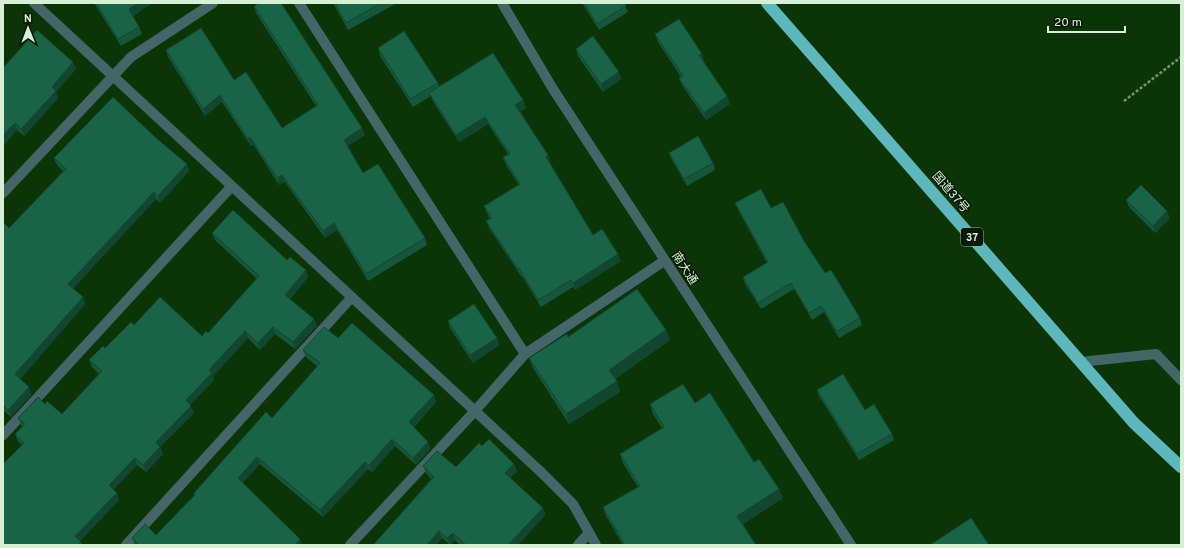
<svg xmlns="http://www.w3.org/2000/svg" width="1184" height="548" viewBox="0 0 1184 548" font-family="Overpass,'Noto Sans JP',sans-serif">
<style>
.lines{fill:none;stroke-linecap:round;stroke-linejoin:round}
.path{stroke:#759571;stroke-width:2.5;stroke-dasharray:3 2;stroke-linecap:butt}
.minor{stroke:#456669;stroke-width:10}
.highway{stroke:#5db7bd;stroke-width:12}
.wall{fill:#16563c}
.shaded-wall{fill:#124631}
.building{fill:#196446;stroke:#124631}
.labels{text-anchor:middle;stroke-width:3;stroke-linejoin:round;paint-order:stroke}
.shield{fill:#081906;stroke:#99af96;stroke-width:1}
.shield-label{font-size:11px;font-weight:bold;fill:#d7efd4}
.street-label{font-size:12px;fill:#d7efd4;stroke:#081906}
</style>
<rect width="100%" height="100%" fill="#0c3507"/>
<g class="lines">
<path class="path" d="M1124,101L1181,57"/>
<path class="minor" d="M34,3L542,473L573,504L596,545
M299,3L525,354
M502,3L553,89L851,545
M3,193L131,57L213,3
M1080,362L1156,354L1181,380
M3,435L232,186
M126,545L352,297
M350,545L474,412L525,354L664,261
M578,545L589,533"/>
<path class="highway" d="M767,3L1134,423L1181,467"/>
</g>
<path class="wall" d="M94,3H152L133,16L139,27L142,34L121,46Z
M333,3H397L348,30Z
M582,3H624L628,12L599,30Z
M254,6L365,135L347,146L363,173L425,238L427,245L368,281L337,230L325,238L285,182L279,185L253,144L251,146L222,102L205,116L168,57L166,50L234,80L282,128L316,106L256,13Z
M655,34L702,54L704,61L703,62L730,104L706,120L682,85L679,78L681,77L658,42Z
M378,48L438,83L440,87L523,100L526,108L520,111L548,155L551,163H550L593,235L621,261L575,290L573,287L541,307L522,276H521L489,228L486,221L490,219L487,213L484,206L519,185L506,165L503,157L508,154L488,124L459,142L432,100L431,96L413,107L380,56Z
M576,49L621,79L603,92L578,56Z
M3,68L76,69L56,92L58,98L24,136L17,130L3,146Z
M156,138L187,164L189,171L160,203L156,199L73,288L83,297L85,304L20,379L29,387L31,395L11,417L3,410V222L9,228L63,171L57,165L54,158Z
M669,153L713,163L715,170L687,186L672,160Z
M1126,200L1170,218L1155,233L1129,207Z
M735,203L771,208L860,318L862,325L839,338L824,312L812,320L794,289L761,309L745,284L743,277L767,263L738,210Z
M212,233L287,260L308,277L290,299L314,319L317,326L295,349L275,334L260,350L248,338L213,376L214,380L190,405L194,413L160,447L163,454L146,472L137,465L113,490L117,493L119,500L80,541L81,542L82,545H3L22,445L18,441L15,434L22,427L21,425L18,418L45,404L62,414L99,374L92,367L89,360L134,325L202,336L208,333L257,279L215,240Z
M448,321L497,338L499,345L473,363L450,328Z
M666,330L670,340L615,379L617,381L620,392L569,424L533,368L529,358L568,337Z
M338,338L434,395L436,402L414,427L428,442L430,449L416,465L395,446L372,472L368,469L323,517L260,464L242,483L302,545H135L132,538L156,535L194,495V493L272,418L318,367L306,357L303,350Z
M817,390L865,410L892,434L894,440L859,460L819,396Z
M695,403L754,462L783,498L743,524L756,545H623L606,516L603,507L638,487L623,463L620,454L662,428L653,414L650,404Z
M482,446L514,464L517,471L510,478L543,508L545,515L518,545H460L455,540L450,545L442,538L436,545H373L431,479L426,473L423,466L456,467Z"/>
<path class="shaded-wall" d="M139,3H152L131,17L129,9Z
M702,54L704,61L701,63L699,55Z
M73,62L76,69L56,92L58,98L24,136L21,129L52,87Z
M619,72L621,79L603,92L601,84Z
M220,95L222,102L205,116L203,109Z
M727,96L730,104L706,120L704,113Z
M523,100L526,108L518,112L515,105Z
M485,117L488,124L459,142L456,135Z
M15,123L17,130L3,146V135Z
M362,128L365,135L346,147L344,140Z
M250,137L253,144L251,146L248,139Z
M548,155L551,163L549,164L546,157Z
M187,164L189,171L160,203L158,196Z
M282,175L285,182L279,185L277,178Z
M154,192L156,199L71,291L68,284Z
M1167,211L1170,218L1155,233L1153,226Z
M334,223L337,230L325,238L323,231Z
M618,254L621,261L575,290L573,283Z
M306,270L308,277L287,302L285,295Z
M83,297L85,304L18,382L15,374Z
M314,319L317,326L295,349L293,342Z
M273,327L275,334L260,350L258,343Z
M666,330L670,340L613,380L609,370Z
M245,331L248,338L213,376L214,380L188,407L186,400L209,370Z
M497,338L499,345L473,363L470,355Z
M617,381L620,392L569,424L566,414Z
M29,387L31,395L11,417L8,410Z
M434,395L436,402L411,429L409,422Z
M191,406L194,413L160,447L163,454L146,472L143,465L156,442Z
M392,439L395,446L372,472L369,465Z
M428,442L430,449L416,465L413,458Z
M257,457L260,464L240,485L238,478Z
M135,458L137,465L111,492L109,485Z
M365,462L368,469L323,517L320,510Z
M514,464L517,471L508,480L505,473Z
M779,489L783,498L741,525L737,516Z
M117,493L119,500L78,543L75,536Z
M543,508L545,515L518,545H508Z
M439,531L442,538L436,545H427Z
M453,533L455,540L450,545L447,538Z
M300,539L302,545H295Z"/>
<path class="building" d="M96,3H139L129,9L139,27L118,39Z
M259,3H281L362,128L344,140L363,173L378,164L425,238L366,274L334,223L323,231L282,175L277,178L250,137L248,139L220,95L203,109L166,50L201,28L234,80L246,72L282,128L318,105L254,6Z
M335,3H381L346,23Z
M584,3H624L626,6L597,24Z
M679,19L702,54L699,55L727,96L704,113L679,78L683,76L655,34Z
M37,30L73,62L52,87L56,91L21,129L15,123L3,135V68Z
M404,31L438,83L410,99L378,48Z
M593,36L619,72L601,84L576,49Z
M493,53L523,100L515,105L548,155L546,157L593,235L602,229L618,254L573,283L571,280L538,300L519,268L518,269L486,221L492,218L484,206L520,184L503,157L510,154L485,117L456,135L429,93Z
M113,97L156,138L187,164L158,196L154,192L68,284L83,297L15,374L29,387L8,410L3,405V222L9,228L66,169L54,158Z
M698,136L713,163L684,179L669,153Z
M1141,185L1167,211L1153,226L1126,200Z
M761,189L771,208L783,202L804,241L825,273L831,270L860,318L837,331L821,306L809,313L791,283L758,303L743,277L768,262L735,203Z
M233,210L287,260L290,257L306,270L285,295L314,319L293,342L273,327L258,343L245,331L209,370L212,373L186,400L191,406L156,442L160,447L143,465L135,458L109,485L117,493L75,536L81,542L78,545H3V464L24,443L15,434L25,424L18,418L38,397L45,404L47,401L62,414L102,371L89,360L103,346L105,348L131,322L134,325L160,297L202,336L206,331L208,333L259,276L212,233Z
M637,289L666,330L609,370L617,381L566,414L529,358L567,334L568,337Z
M474,304L497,338L470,355L448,321Z
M352,323L434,395L409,422L428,442L413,458L392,439L369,465L365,462L320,510L257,457L238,478L300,539L295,545H139L132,538L145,524L156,535L195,495L194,493L266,412L272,418L320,363L303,350L324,327L338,338Z
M843,374L865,410L874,404L892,434L857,454L817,390Z
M683,384L695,403L710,393L754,462L759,459L779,489L737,516L756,545H625L603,507L640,486L620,454L664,427L650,404Z
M489,439L514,464L505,473L543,508L508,545H466L453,533L447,538L439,531L427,545H373L434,477L423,466L437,451L456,467L479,443L482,446Z
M971,518L989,545H930Z"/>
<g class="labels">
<rect class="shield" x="961" y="228" width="22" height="18" rx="3"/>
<g class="shield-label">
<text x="972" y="241">37</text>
</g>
<g class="street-label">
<text transform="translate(951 192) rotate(49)" y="4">国道37号</text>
<text transform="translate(685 268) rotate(57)" y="4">南大通</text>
</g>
</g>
<rect width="1184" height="548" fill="none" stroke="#d7efd4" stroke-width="8"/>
<g transform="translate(28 28) rotate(359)" stroke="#081906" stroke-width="3" paint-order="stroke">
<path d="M0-3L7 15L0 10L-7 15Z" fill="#d7efd4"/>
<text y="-6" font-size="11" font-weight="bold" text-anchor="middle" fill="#d7efd4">N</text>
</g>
<path d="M1048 26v6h77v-6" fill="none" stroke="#d7efd4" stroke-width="2"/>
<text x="1054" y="26" font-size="12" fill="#d7efd4" stroke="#081906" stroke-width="3" paint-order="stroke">20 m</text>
</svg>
